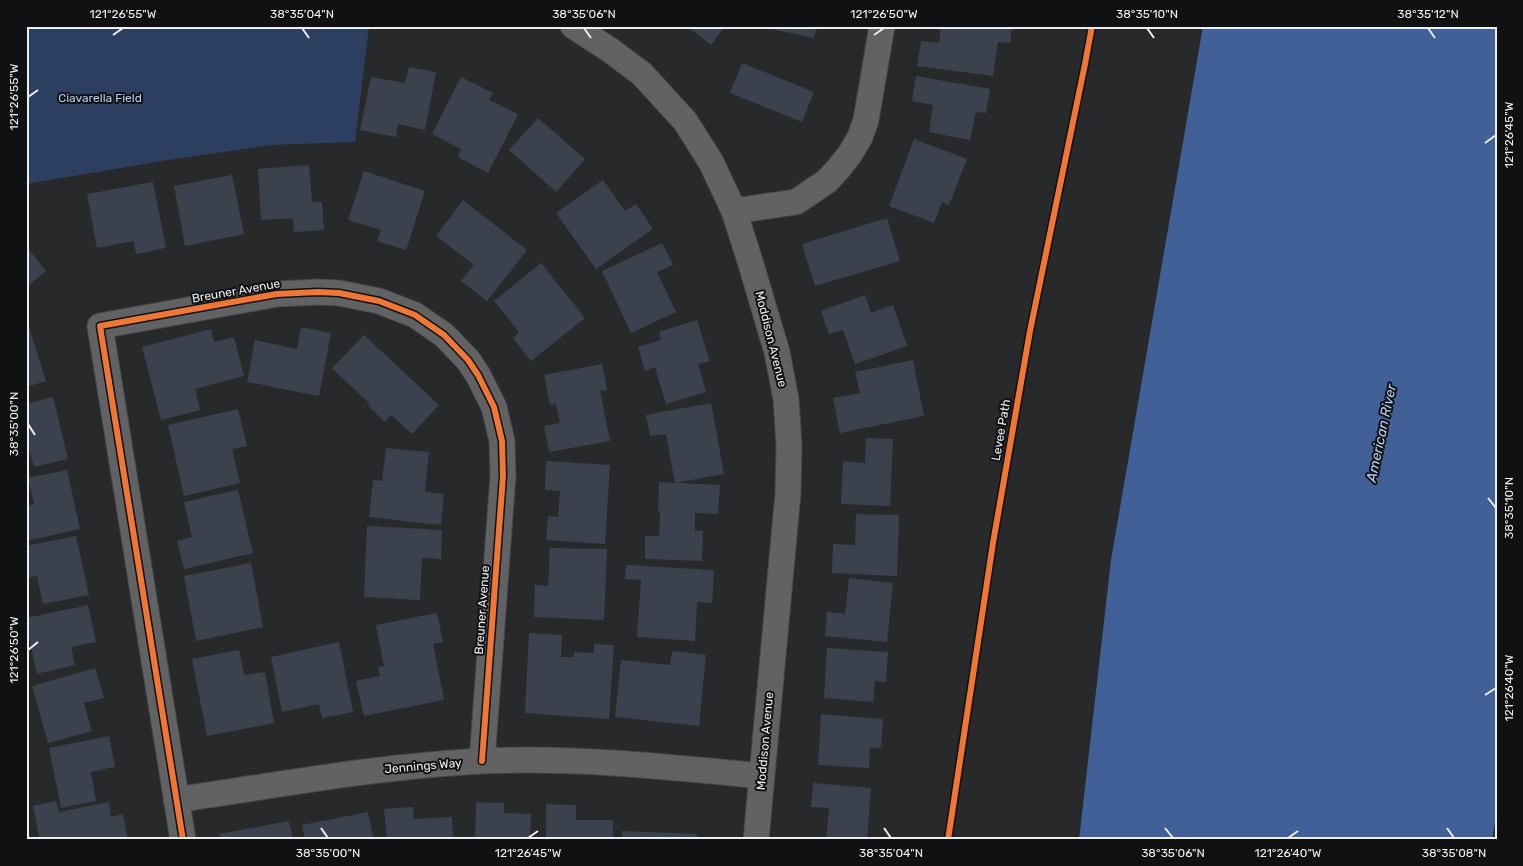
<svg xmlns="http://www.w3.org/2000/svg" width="1523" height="866" viewBox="0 0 1523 866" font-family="Rubik,sans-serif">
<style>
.green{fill:#2c3f60}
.water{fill:#416097}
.building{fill:#3b424e}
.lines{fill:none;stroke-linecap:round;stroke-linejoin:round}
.minor-casing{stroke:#464648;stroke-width:27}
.minor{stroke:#616263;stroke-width:25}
.cycleway-casing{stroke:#101113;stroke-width:9}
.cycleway{stroke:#f07635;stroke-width:6}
.ticks{fill:none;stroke:#eeeff2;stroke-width:2}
.labels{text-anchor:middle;stroke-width:4;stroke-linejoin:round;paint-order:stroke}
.park-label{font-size:12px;fill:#b9cef1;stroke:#101113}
.street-label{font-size:12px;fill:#eeeff2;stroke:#101113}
.water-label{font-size:14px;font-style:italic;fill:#bcd0f4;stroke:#101113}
.neatline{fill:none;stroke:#eeeff2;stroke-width:2}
.ticks-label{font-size:12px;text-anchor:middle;fill:#eeeff2}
</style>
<rect width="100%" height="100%" fill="#28292b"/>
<path class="green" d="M26,26H369L355,142L271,145L168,160L26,184Z"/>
<path class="water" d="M1203,26H1497V811L1492,840H1079L1111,560Z"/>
<path class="building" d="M687,26H725L711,45Z
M757,26H817L814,38Z
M941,26H1012L1010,43L998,42L993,76L917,66L921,41L939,43Z
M742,63L814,92L802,122L730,93Z
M409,67L436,72L425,130L398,124L396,137L360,130L371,77L405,83Z
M916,76L990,89L986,113L976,112L970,140L929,132L933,105L912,101Z
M461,77L493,93L489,100L518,114L488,173L458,157L461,149L432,134Z
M538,118L585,159L556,192L509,150Z
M914,139L967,159L949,205L942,202L934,223L889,206Z
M309,165L312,202H322L324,230L294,232L293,218L261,220L258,169Z
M364,171L425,191L406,250L377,241L381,230L348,220Z
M232,175L244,234L185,246L174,186Z
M603,180L625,211L636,204L653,229L596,269L556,213Z
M153,182L166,248L136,254L134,241L97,248L87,194Z
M463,200L527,250L487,301L461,281L474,265L436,236Z
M887,218L900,261L815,286L802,244Z
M662,243L673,265L657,272L676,312L631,333L602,271Z
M26,246L46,271L26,287Z
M541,263L585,318L531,361L513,338L519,332L494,301Z
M865,295L871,313L893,305L907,346L855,364L843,330L829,334L821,311Z
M26,318L46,381L26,387Z
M697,320L710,361L698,364L706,392L666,404L655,367L645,371L638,347L661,340L659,332Z
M301,327L331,333L319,396L247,382L255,340L297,349Z
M211,329L214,342L234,337L244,376L195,389L200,410L161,420L142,347Z
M364,335L439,405L412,434L391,415L385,422L368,406L370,404L332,368Z
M913,360L924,416L840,433L833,398L860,393L855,372Z
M602,364L607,390L600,391L610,441L549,452L544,426L560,423L556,404L550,405L544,375Z
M53,397L68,459L34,467L28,445H26V404Z
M711,403L724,474L675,483L666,434L650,436L646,415Z
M238,409L247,446L232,449L240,483L184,496L168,425Z
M866,438L893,439L890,506L841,504L843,461L865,463Z
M386,448L429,452L425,492L444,494L441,525L369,517L373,480L382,481Z
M546,461L610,465L605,544L546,540L548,516L558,517L560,491L545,490Z
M67,470L80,529L26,541V506L34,504L28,478Z
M659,482L720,485L718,514L695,513V531H703L702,561L645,559V536H659L660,511H658Z
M238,490L253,553L184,569L177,541L192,537L184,502Z
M856,514L899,515L897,576L832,573L833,544L855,545Z
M367,526L442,530L441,559L422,558L420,600L364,597Z
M76,536L89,595L43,604L37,576L26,578V546Z
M550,548L607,549L604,620L534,617L535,585L548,586Z
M251,563L263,627L196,641L184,576Z
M626,565L714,570L712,603L697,602L695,641L637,637L641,580L625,579Z
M849,578L893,583L887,642L825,636L827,612L845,614Z
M88,605L96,642L71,647L75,665L37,674L26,625V618Z
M437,613L443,642L433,644L444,700L364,716L356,681L380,676L378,667L384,666L376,625Z
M529,633L562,635L561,657H574V652L594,653V644L614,645L609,719L525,713Z
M339,642L353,712L322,718L319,704L282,712L271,657Z
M827,648L888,652L886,682L875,681L873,702L824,698Z
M239,650L244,675L265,672L274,723L207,736L192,659Z
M672,651L706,655L699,726L615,717L621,660L670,665Z
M95,668L104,698L84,703L92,731L48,743L32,686Z
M821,714L883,719L881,748L870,747L869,768L818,765Z
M109,736L115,767L91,772L96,801L61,808L49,748Z
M813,783L871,788L867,840H826L829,808L811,807Z
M56,801L59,812L109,802L111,817L123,814L128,840H60V838L40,840L33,806Z
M476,802L504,803V813L531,814L530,840H475Z
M546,804L576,805V820H613V840H546Z
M413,807L414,819L452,817L453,840H387L384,809Z
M368,812L374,840H305L302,825Z
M289,821L293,840H220L219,834Z
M622,831L697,834L696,840H622Z"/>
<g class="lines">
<g class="minor-casing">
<path id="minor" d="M573,26L610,50L642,74L685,121L711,162L734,211L750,261L777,352L786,399L789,445L788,493L756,840
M734,211L796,202L827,181L839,168L850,154L860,137L866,120L882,26
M176,800C278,785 380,766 483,761C576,757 669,767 762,776
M183,840L100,326L277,294L318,292L339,293L379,301L415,315L444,335L468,360L478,375L494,407L502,441L503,476L482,761"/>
</g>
<use href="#minor" class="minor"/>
<g class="cycleway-casing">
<path id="cycleway" d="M183,840L100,326L277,294L318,292L339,293L379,301L415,315L444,335L468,360L478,375L494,407L502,441L503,476L482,761
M948,840L993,543L1030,331L1085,64L1092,26"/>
</g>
<use href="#cycleway" class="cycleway"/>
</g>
<path class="ticks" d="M302,28L309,38M584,28L591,38M1147,28L1154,38M1428,28L1435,38M113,35L123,28M874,35L884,28M28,97L38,90M1485,143L1496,135M28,424L35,435M1488,498L1496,508M28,650L38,642M1485,695L1496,688M321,828L328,838M884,828L891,838M1165,828L1173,838M1447,828L1454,838M528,838L538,831M1288,838L1298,831"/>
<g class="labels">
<g class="park-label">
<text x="100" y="102">Ciavarella Field</text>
</g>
<g class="street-label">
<text transform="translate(236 291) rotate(-10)" y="4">Breuner Avenue</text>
<text transform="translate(771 339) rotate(76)" y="4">Moddison Avenue</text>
<text transform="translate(1001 430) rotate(-80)" y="4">Levee Path</text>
<text transform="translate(482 610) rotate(-86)" y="4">Breuner Avenue</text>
<text transform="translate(765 741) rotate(-85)" y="4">Moddison Avenue</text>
<text transform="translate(423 766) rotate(-5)" y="4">Jennings Way</text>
</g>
<g class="water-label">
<text transform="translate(1381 433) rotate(-78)" y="5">American River</text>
</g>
</g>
<rect width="1523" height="866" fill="none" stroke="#101113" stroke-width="55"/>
<rect x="28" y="28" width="1468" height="810" class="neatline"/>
<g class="ticks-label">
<text x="123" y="18">121°26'55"W</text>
<text x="302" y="18">38°35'04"N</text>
<text x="584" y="18">38°35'06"N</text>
<text x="884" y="18">121°26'50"W</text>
<text x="1147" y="18">38°35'10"N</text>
<text x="1428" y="18">38°35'12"N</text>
<text transform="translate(14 97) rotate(-90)" y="4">121°26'55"W</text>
<text transform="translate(1509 135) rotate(-90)" y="4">121°26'45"W</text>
<text transform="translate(14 424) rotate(-90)" y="4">38°35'00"N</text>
<text transform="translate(1509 508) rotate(-90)" y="4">38°35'10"N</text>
<text transform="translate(14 650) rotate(-90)" y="4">121°26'50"W</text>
<text transform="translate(1509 688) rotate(-90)" y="4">121°26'40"W</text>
<text x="328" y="857">38°35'00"N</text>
<text x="528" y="857">121°26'45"W</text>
<text x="891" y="857">38°35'04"N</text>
<text x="1173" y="857">38°35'06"N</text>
<text x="1288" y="857">121°26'40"W</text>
<text x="1454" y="857">38°35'08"N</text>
</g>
</svg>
